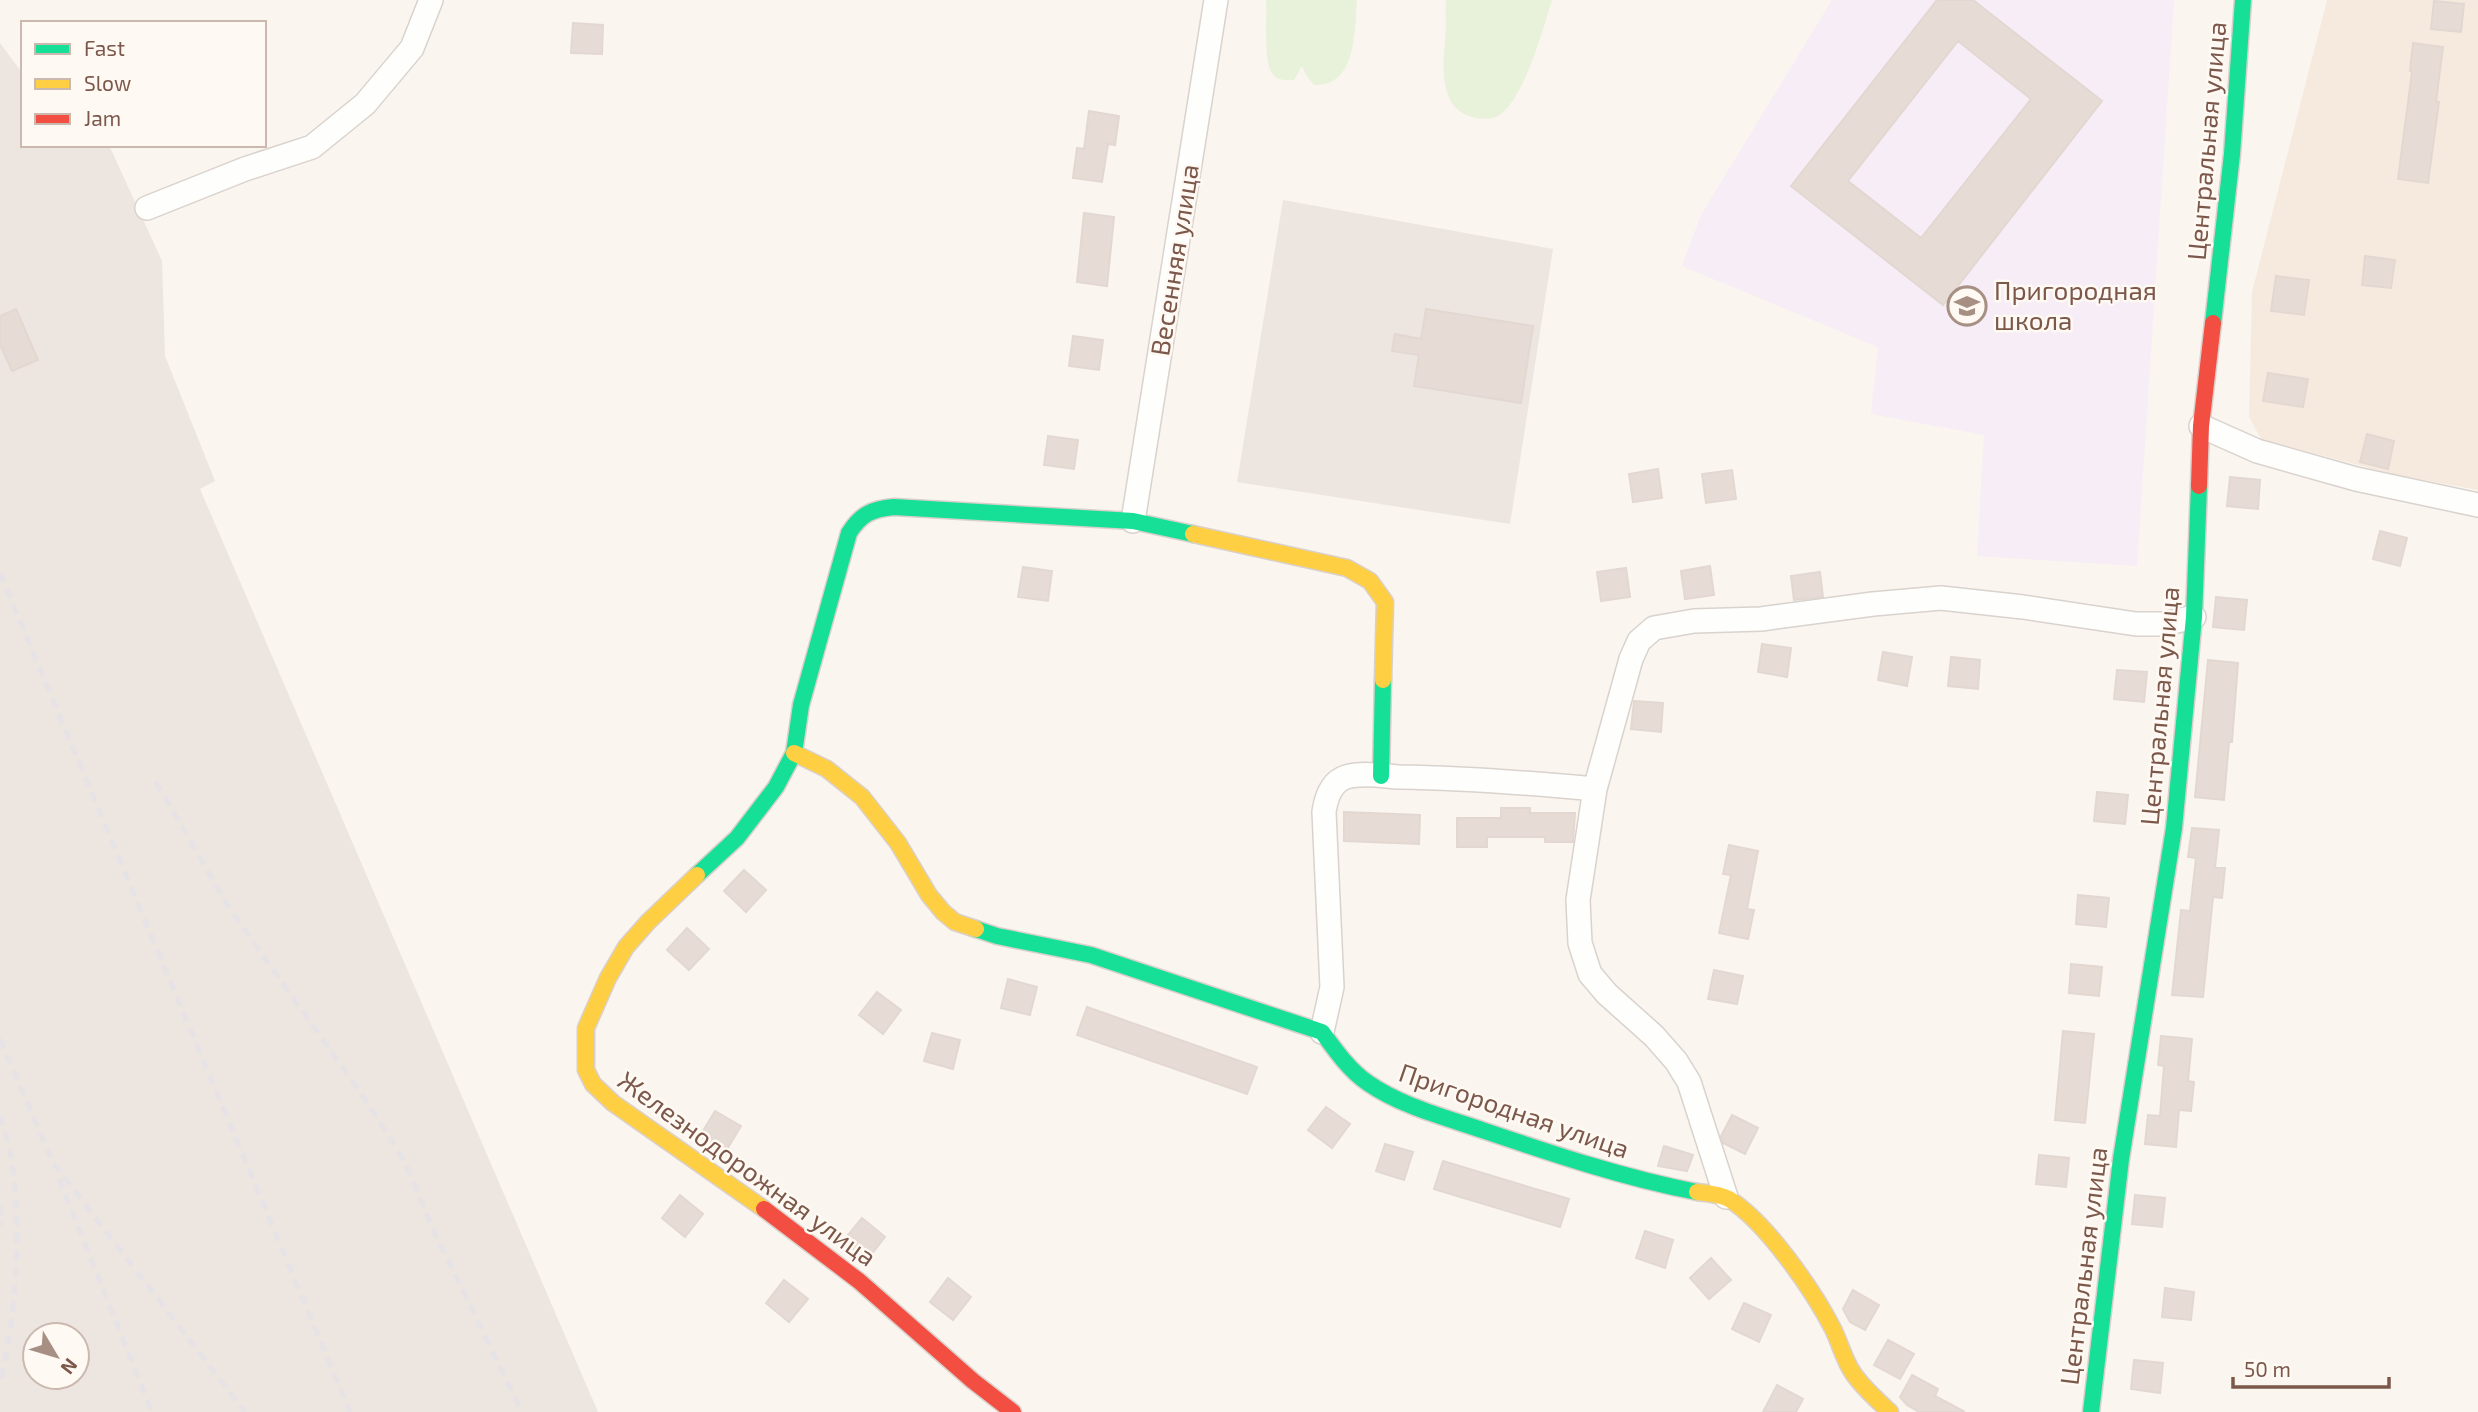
<svg xmlns="http://www.w3.org/2000/svg" width="2478" height="1412" viewBox="0 0 2478 1412" font-family="'Exo 2',sans-serif">
<style>
.residential{fill:#f6eadf}
.industrial{fill:#ede5df;fill-rule:evenodd}
.education{fill:#f6edf6}
.green{fill:#e8f1d9}
.building{fill:#e7dcd5;stroke:#e3d7d1;stroke-width:2;fill-rule:evenodd}
.lines{fill:none;stroke-linecap:round;stroke-linejoin:round}
.street-casing{stroke:#d9d2cd;stroke-width:26}
.fast-casing{stroke:#dad0cb;stroke-width:19}
.slow-casing{stroke:#dad0cb;stroke-width:19}
.jam-casing{stroke:#dad0cb;stroke-width:19}
.street{stroke:#fefefd;stroke-width:23}
.fast{stroke:#16e098;stroke-width:16}
.slow{stroke:#ffcf43;stroke-width:16}
.jam{stroke:#f24e42;stroke-width:16}
.rail{stroke:#e6e3e6;stroke-width:5;stroke-dasharray:10 7;stroke-linecap:butt}
.labels{text-anchor:middle;stroke-width:5;stroke-linejoin:round;paint-order:stroke}
.street-label{font-size:26px;fill:#7c584b;stroke:#fff9f3}
.poi-label{font-size:26px;fill:#7c584b;stroke:#fff9f3;text-anchor:start}
</style>
<rect width="100%" height="100%" fill="#faf5ef"/>
<path class="residential" d="M2327,0H2478V490L2392,474L2261,439L2249,417L2252,292Z"/>
<path class="industrial" d="M0,43L23,74V145H109L162,261L165,356L215,481L200,489L598,1412H0ZM35,1335H77V1377H35Z
M1283,200L1553,249L1510,524L1237,482Z"/>
<path class="education" d="M1832,0H2174L2137,566L1977,556L1984,435L1871,414L1878,347L1682,266L1701,215Z"/>
<path class="green" d="M1266,0H1357C1354,32 1357,86 1314,85L1306,75L1302,66L1294,80C1284,81 1274,80 1270,69C1264,55 1267,17 1266,0Z
M1446,0H1552C1543,29 1524,100 1498,116C1490,120 1480,119 1472,117C1434,106 1445,56 1446,27C1446,18 1445,9 1446,0Z"/>
<path class="building" d="M1937,0H1973L2102,101L1943,305L1791,186ZM1958,41L2031,99L1921,238L1848,181Z
M2434,1L2464,4L2461,32L2431,29Z
M573,23L603,25L602,54L571,53Z
M2413,43L2443,47L2436,102H2439L2428,183L2398,179L2412,72L2410,71Z
M1089,111L1119,116L1115,145L1108,144L1102,182L1073,178L1077,148L1084,149Z
M1084,213L1114,217L1107,286L1077,282Z
M2365,256L2395,260L2391,288L2362,285Z
M2276,276L2309,280L2304,315L2271,311Z
M16,309L38,360L12,371L0,344V316Z
M1426,309L1533,326L1521,403L1414,386L1419,355L1392,351L1395,334L1421,339Z
M1073,336L1103,340L1099,370L1069,366Z
M2268,373L2308,379L2303,407L2263,401Z
M2367,434L2394,441L2388,469L2360,462Z
M1048,436L1078,440L1074,469L1044,465Z
M1658,469L1662,498L1633,502L1629,474Z
M1732,470L1736,499L1706,503L1702,474Z
M2230,477L2260,480L2258,509L2227,506Z
M2380,531L2407,538L2400,566L2373,559Z
M1710,566L1714,595L1685,599L1681,571Z
M1023,567L1052,571L1048,601L1018,597Z
M1626,568L1630,597L1601,601L1597,572Z
M1820,572L1823,597L1794,600L1791,576Z
M2216,597L2247,600L2244,630L2213,627Z
M1762,644L1791,648L1787,677L1758,672Z
M1883,652L1912,657L1907,686L1878,680Z
M1951,657L1980,660L1978,689L1948,686Z
M2208,660L2238,663L2232,742H2229L2224,800L2195,797Z
M2117,670L2147,672L2144,702L2114,699Z
M1634,701L1663,703L1661,732L1631,729Z
M2097,792L2128,795L2125,824L2094,821Z
M1501,808H1530V813H1575L1573,842H1545V837H1487V847H1457V818H1501Z
M1344,812L1420,815L1419,844L1344,841Z
M2192,828L2219,830L2215,868H2225L2222,898L2213,897L2203,997L2172,995L2181,910L2190,911L2196,858L2188,857Z
M1729,845L1758,851L1747,909L1754,910L1748,939L1719,933L1731,875L1723,874Z
M744,870L766,890L746,912L724,891Z
M2078,895L2109,898L2106,927L2076,924Z
M687,928L709,949L689,970L667,950Z
M2071,964L2102,967L2099,996L2069,993Z
M1714,970L1743,976L1737,1004L1708,999Z
M1008,979L1037,987L1030,1015L1001,1008Z
M877,992L901,1010L883,1034L859,1015Z
M1087,1007L1257,1067L1247,1094L1077,1035Z
M2063,1031L2094,1034L2085,1123L2055,1120Z
M932,1033L960,1040L953,1069L924,1061Z
M2161,1036L2192,1039L2188,1081L2194,1082L2191,1111L2179,1110L2176,1147L2145,1144L2148,1115L2160,1116L2164,1066L2158,1065Z
M1326,1107L1350,1124L1332,1148L1308,1130Z
M715,1111L741,1126L726,1151L700,1136Z
M1732,1115L1758,1128L1745,1154L1723,1143L1721,1136Z
M1385,1144L1413,1152L1404,1180L1376,1171Z
M1664,1146L1693,1155L1687,1171L1658,1166Z
M2039,1155L2069,1158L2066,1187L2036,1184Z
M1443,1161L1569,1199L1560,1227L1434,1189Z
M680,1195L703,1214L685,1237L662,1218Z
M2135,1195L2165,1198L2162,1227L2132,1224Z
M862,1218L885,1237L867,1260L843,1241Z
M1645,1231L1673,1240L1665,1268L1636,1258Z
M1711,1258L1731,1280L1709,1299L1690,1278Z
M948,1278L971,1297L953,1320L930,1302Z
M784,1280L808,1299L789,1322L766,1303Z
M2165,1288L2194,1292L2191,1320L2162,1317Z
M1853,1290L1879,1305L1865,1330L1850,1322L1843,1309Z
M1744,1303L1771,1315L1759,1342L1732,1329Z
M1888,1340L1914,1354L1900,1379L1874,1365Z
M2134,1360L2163,1363L2160,1393L2131,1389Z
M1912,1375L1938,1389L1935,1396L1965,1412H1919L1907,1405L1900,1397Z
M1777,1385L1803,1399L1796,1412H1763Z"/>
<g class="lines">
<g class="street-casing">
<path id="street" d="M147,208L245,169L312,147L365,104L412,48L431,0
M2201,426L2257,451L2356,479L2478,505
M1133,521L1216,0
M1322,1032L1332,987L1324,812C1326,798 1331,782 1346,777C1362,772 1383,776 1400,777C1465,778 1530,783 1595,789
M1726,1197L1689,1082L1676,1061L1654,1036L1607,994L1590,974L1580,943L1578,900L1595,789L1631,659L1639,641L1654,628L1694,621L1761,619L1873,604L1941,598L2023,607L2136,624H2164L2194,617"/>
</g>
<g class="fast-casing">
<path id="fast" d="M2213,323L2232,154L2243,0
M1381,776L1383,680
M697,875L737,838L776,787L794,753L801,705L849,533C861,514 872,509 894,507L1133,521L1193,534
M976,929L997,936L1091,955L1322,1032C1335,1050 1350,1071 1368,1083C1401,1106 1444,1117 1482,1130C1553,1154 1624,1178 1697,1192
M2091,1412L2121,1159L2174,828L2194,617L2199,486"/>
</g>
<g class="slow-casing">
<path id="slow" d="M1193,534L1347,568L1370,581L1385,602L1383,680
M794,753L827,769L862,797L898,843L929,895L943,912L955,922L976,929
M697,875L648,922L626,947L608,978L586,1028V1070L593,1084L613,1103L764,1209
M1697,1192C1707,1193 1720,1194 1729,1199C1766,1222 1813,1290 1833,1329C1840,1343 1844,1360 1853,1373C1863,1388 1877,1400 1890,1412"/>
</g>
<g class="jam-casing">
<path id="jam" d="M2199,486L2201,426L2213,323
M764,1209L859,1281L973,1381L1013,1412"/>
</g>
<use href="#street" class="street"/>
<use href="#fast" class="fast"/>
<use href="#slow" class="slow"/>
<use href="#jam" class="jam"/>
<path class="rail" d="M0,573L350,1412
M156,782L228,906L367,1102L406,1164L434,1232L522,1412
M0,1039L53,1163L245,1412
M0,1116C4,1131 10,1147 12,1163C22,1227 16,1320 0,1383
M59,1179L152,1412
M0,1205V1226"/>
</g>
<defs>
<g id="school-ring" transform="scale(2.0125)"><circle r="9.5" fill="#fff9f3" stroke="#a88f84" stroke-width="1.5"/><path d="M0-5L7-2L0 1L-7-2ZM-4 1L0 2.5L4 1V4Q0 6-4 4Z" fill="#a88f84"/></g>
</defs>
<g fill-rule="evenodd">
<use href="#school-ring" x="1967" y="306"/>
</g>
<g class="labels">
<g class="street-label">
<text transform="translate(2207 141) rotate(-85)" y="9">Центральная улица</text>
<text transform="translate(1175 260) rotate(-81)" y="9">Весенняя улица</text>
<text transform="translate(2160 706) rotate(-85)" y="9">Центральная улица</text>
<text transform="translate(1514 1111) rotate(19)" y="9">Пригородная улица</text>
<text transform="translate(747 1169) rotate(36)" y="9">Железнодорожная улица</text>
<text transform="translate(2084 1266) rotate(-83)" y="9">Центральная улица</text>
</g>
<g class="poi-label">
<text x="1994" y="300">Пригородная<tspan x="1994" dy="30">школа</tspan></text>
</g>
</g>
<rect x="21" y="21" width="245" height="126" fill="#fff9f3" stroke="#cbb9b0" stroke-width="2"/>
<rect x="35" y="44" width="35" height="10" fill="#16e098" stroke="#cbb9b0" stroke-width="2"/>
<text x="84" y="56" font-size="21" fill="#7c584b">Fast</text>
<rect x="35" y="79" width="35" height="10" fill="#ffcf43" stroke="#cbb9b0" stroke-width="2"/>
<text x="84" y="91" font-size="21" fill="#7c584b">Slow</text>
<rect x="35" y="114" width="35" height="10" fill="#f24e42" stroke="#cbb9b0" stroke-width="2"/>
<text x="84" y="126" font-size="21" fill="#7c584b">Jam</text>
<g transform="translate(56 1356) rotate(128)"><circle r="33" fill="#fff9f3" stroke="#cbb9b0" stroke-width="2"/>
<path d="M0-5L12 26L0 18L-12 26Z" fill="#a88f84"/>
<text y="-10" font-size="19" font-weight="bold" text-anchor="middle" fill="#7c584b">N</text>
</g>
<path d="M2233 1377v10h156v-10" fill="none" stroke="#7c584b" stroke-width="3.5"/>
<text x="2244" y="1377" font-size="21" fill="#7c584b" stroke="#fff9f3" stroke-width="5" paint-order="stroke">50 m</text>
</svg>
